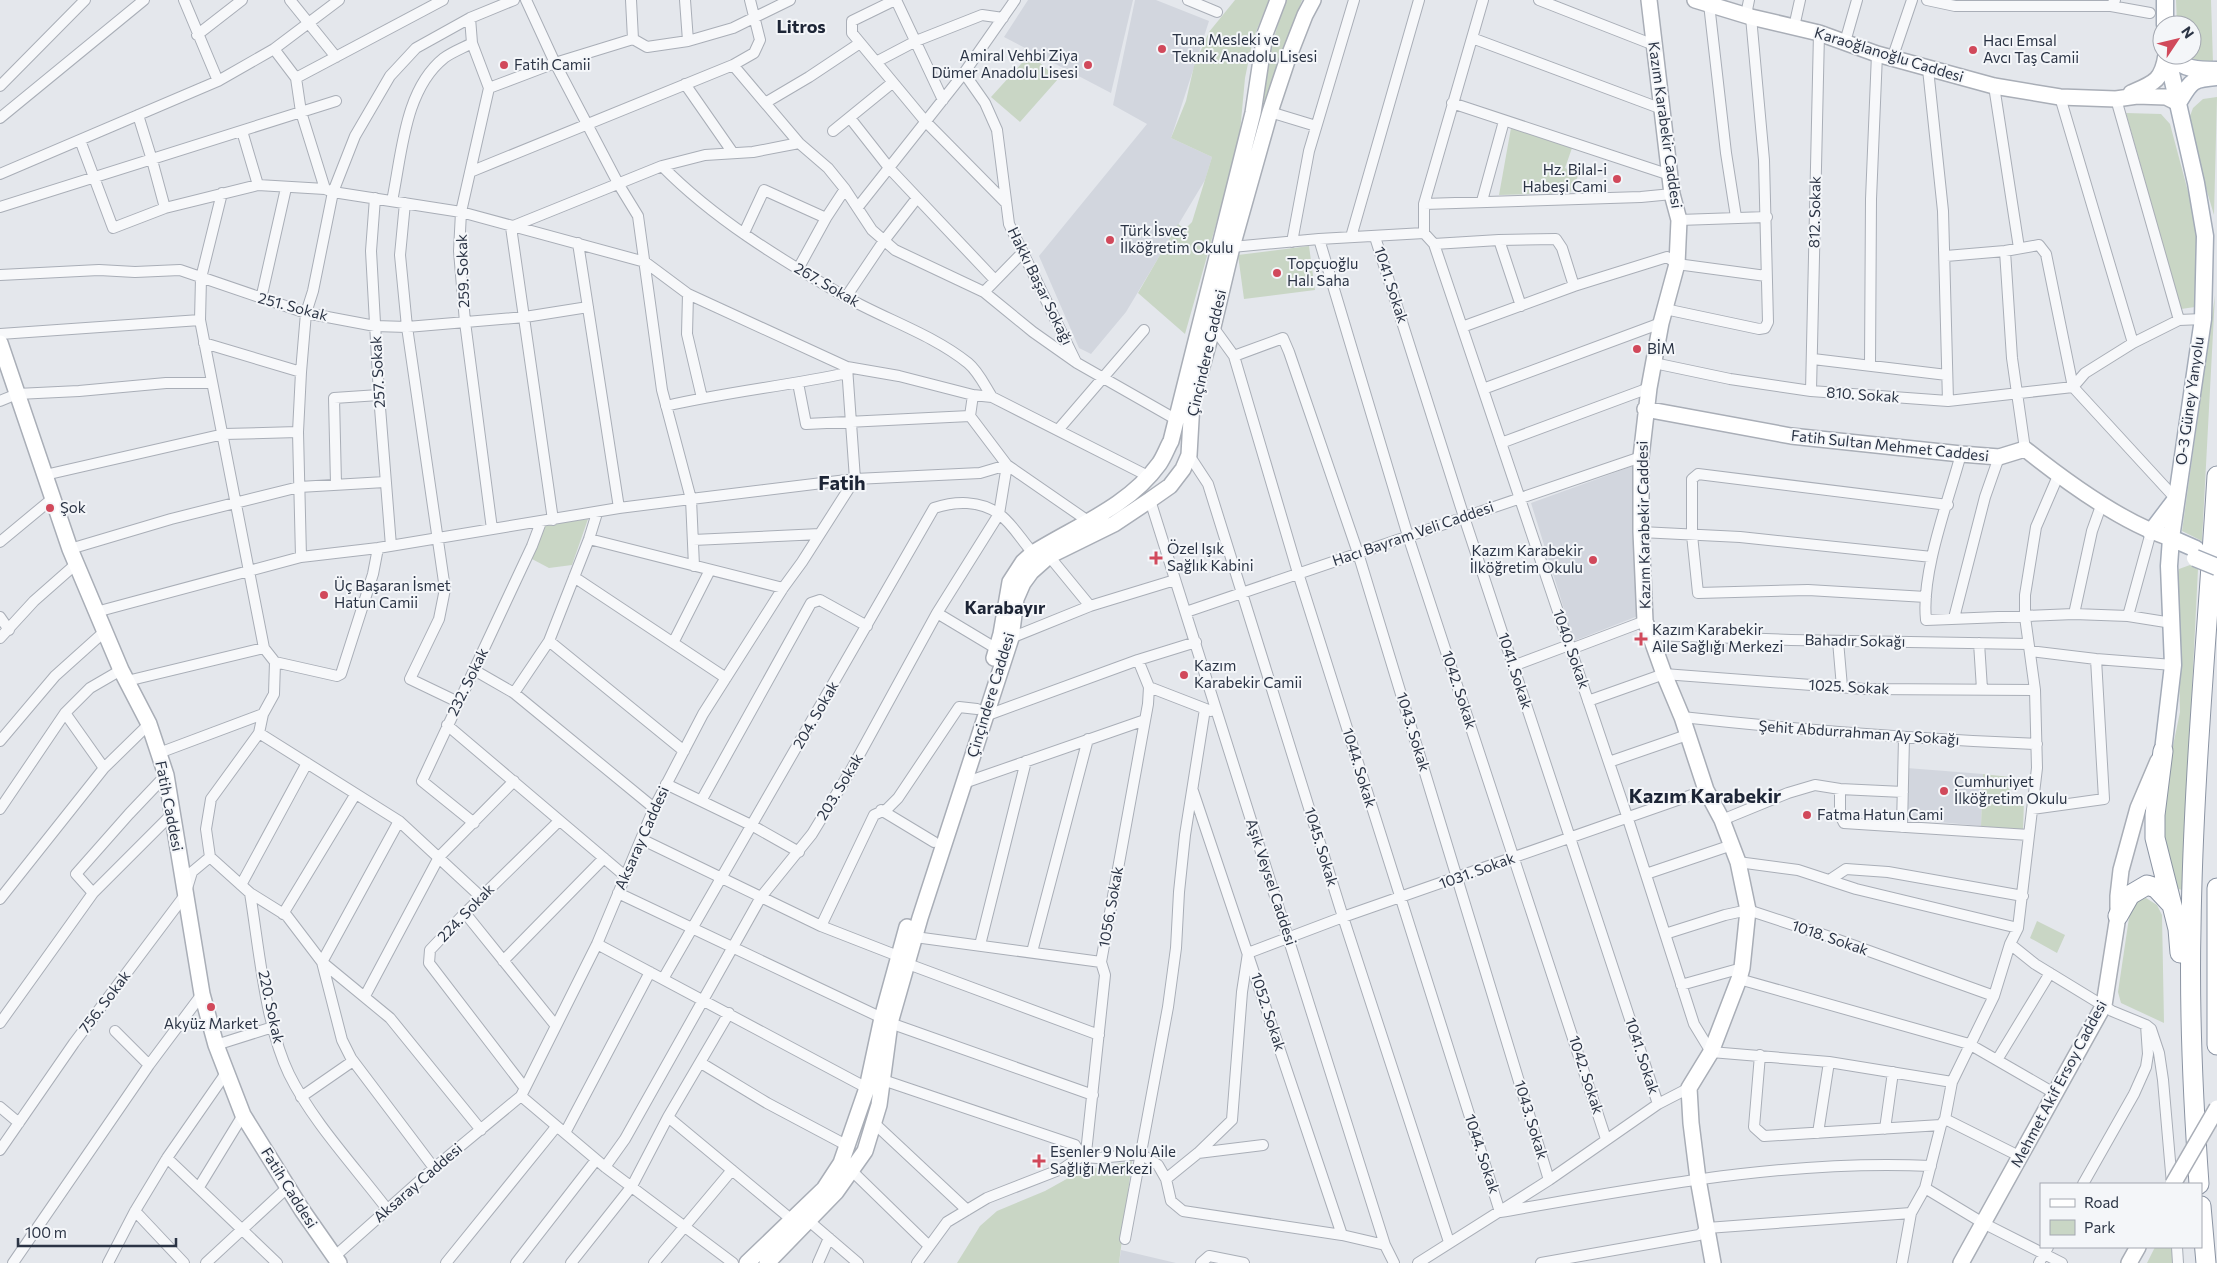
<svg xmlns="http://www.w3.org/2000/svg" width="2217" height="1263" viewBox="0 0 2217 1263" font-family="Commissioner,sans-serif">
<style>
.built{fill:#d2d6de}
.green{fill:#c9d6c5}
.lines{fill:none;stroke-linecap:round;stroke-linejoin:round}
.street-casing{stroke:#a9aeb7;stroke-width:12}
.secondary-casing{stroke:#a9aeb7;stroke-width:18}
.primary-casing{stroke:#a3abb8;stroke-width:19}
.highway-casing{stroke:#8b94a3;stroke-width:21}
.street{stroke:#f7f8fa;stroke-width:10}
.secondary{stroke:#fff;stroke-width:15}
.primary{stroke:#fff;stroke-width:16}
.highway{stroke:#fff;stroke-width:19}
.secondary-bridge-casing{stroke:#a9aeb7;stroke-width:18;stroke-linecap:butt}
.primary-bridge-casing{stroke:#a3abb8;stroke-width:19;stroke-linecap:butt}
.secondary-bridge{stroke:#fff;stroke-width:15}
.primary-bridge{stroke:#fff;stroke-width:16}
.poi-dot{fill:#d1495b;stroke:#f4f6f9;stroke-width:2}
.labels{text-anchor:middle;stroke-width:4;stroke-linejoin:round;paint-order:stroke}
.poi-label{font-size:15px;fill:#2b3445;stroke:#f4f6f9;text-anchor:start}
.street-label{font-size:15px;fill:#2b3445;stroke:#f4f6f9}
.quarter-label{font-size:18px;font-weight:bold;fill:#1d2536;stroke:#f4f6f9}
.district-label{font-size:20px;font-weight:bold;fill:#1d2536;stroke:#f4f6f9}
</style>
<rect width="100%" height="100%" fill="#e4e7ec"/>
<path class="built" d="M1028,0H1133L1111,93L1004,37Z
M1135,0H1156L1209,21L1171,138L1212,157L1205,180L1126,312L1091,354L1079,348L1039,256L1147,124L1113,105Z
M1633,466L1638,616L1574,641L1531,503Z
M1907,768L1983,774L1981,826L1907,819Z
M1121,1250L1176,1263H1119Z"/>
<path class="green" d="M1235,0H1269L1253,39L1245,78L1239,143L1185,334L1138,293L1178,224L1185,229L1192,222L1212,157L1171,138L1186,101L1194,66L1209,32Z
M1287,0H1302L1264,107L1262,106C1267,69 1272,35 1287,0Z
M2176,0H2211L2213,63L2196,61L2182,55H2192V25H2177Z
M1030,54L1058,79L1020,122L991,97Z
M2217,97L2214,215L2187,124L2193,108L2203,99Z
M2126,113L2161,114L2170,124L2198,229L2195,307L2181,309Z
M1511,128L1572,148L1565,168L1579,174L1570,193L1499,195Z
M1309,246L1315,290L1244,299L1238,255Z
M2215,295L2202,541L2182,531Z
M588,519L572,565L549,568L532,559L543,525Z
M2190,565L2198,569L2182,890L2172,887L2159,833L2162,799L2180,712L2177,578L2179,569Z
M1983,774L2010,777L2009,799L2024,801L2023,831L1981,826Z
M2146,898L2157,905L2162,915L2164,1023L2121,1003L2118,992L2130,911L2137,901Z
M2037,921L2065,935L2057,953L2030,938Z
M1132,1161L1119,1263H957L980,1226L997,1211L1045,1191L1081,1171Z
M2155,1247H2173L2174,1263H2147Z"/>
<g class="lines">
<g class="street-casing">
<path id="street" d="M184,0L218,81
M290,0L336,57
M526,0L555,63L619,185L638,216L662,390L691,499L694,566
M631,0L633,39L647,47L688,41L733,28L790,0
M685,0L688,41
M895,0L852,21V33L925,121L1006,203
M896,0L943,100
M1188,0L1217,12
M1539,0L1654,45
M1927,0L1955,6H2111L2115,0
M1709,4L1726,153L1736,217
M2111,6L2150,13
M1746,15L1749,0
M470,18L472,43L489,88L461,212L459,251L465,322L492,529
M1794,27L1800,0
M197,35L242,0
M1472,38L1662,109
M1845,42L1857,0
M1892,59L1912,0
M876,62L916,41L982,15L1003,18
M733,65L799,143L828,168L845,189L872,230L895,250L984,292L1033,332L1077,363L1177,420
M1928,69L1943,211L1948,401
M964,73L985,103L997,130L1009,224L1076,362
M296,78L443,0
M685,84L733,153
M0,86L85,0
M1994,86L2019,248
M489,88L555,63L633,39
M2060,97L2133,343
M2116,99L2179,320
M765,103L809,77L860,43
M1452,103L1670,175
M1270,112L1316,126
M138,115L152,160L165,208
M0,118L144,0
M850,118L890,169L994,279
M242,131L258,185
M833,131L892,83
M80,140L113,228L165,208L258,185L325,189L333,192L461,212L645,262L688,294L847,367L899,376L973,395L992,397L1148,476
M662,166C714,219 780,259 844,296C884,319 932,334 968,363C978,371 985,386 992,397
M470,172L733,65L754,53L760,40L750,0
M0,174L218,81L274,49L339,0
M325,189L301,112L336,101
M222,193L201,278L200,320L264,648L275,662L274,694L263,714L259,733L211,799L206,829L210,857L250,893L287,916L322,962L390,1018L481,1130
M375,198L371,251L379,395L391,546
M392,201C402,154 404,90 444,58C452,52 463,48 472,43
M1482,201L1504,121
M405,203L400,255L407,327L445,589L439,619L410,679L458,702
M1424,204L1641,197L1672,194
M0,207L301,112L296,78L274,49
M858,207L964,73L1015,0
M1679,220L1767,217
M744,233L764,190L826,218
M1424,233L1434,244L1628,819L1694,1024L1711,1052L1829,1062L1952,1082
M1424,233V204L1483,0
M1351,237L1419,0
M1375,237L1464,517L1658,1104
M1319,239L1408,536L1606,1139
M1499,240L1521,306
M1292,242L1309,151L1354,0
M578,243L619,508
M1434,244L1499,240L1556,239L1562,248L1574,286
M1232,247L1319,239L1424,233
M2005,251L2012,358L2025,449
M1946,256L2005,251L2039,245L2046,254L2073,387L2176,499
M798,269L826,218L845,189
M0,275L99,270L135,272L180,270L306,313L375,326L407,327L525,317L588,307
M984,292L1023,252
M688,294L687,334L702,398
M846,297L883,242L917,198
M261,299L286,188
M1665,309L1759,329L1765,328L1768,322L1764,160L1751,17
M1213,327L1234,356L1298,573L1500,1212C1642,1188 1786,1159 1931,1166
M1462,327L1574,286L1667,257L1677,264L1766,276
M0,334L200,320
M204,343L301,372
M1234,356L1283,338L1289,352L1358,553L1549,1180
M1813,359L1947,375
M1654,363L1730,379L1811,391L1948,401L2073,387
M1870,365L1871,199L1877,54
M798,383L806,424L970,416
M2073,387L2085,373L2133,343L2179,320L2203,319
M1483,389L1661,323
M1811,391L1819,33
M0,401L17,394L79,391L166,383H211
M666,406C726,392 787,386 847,373
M1058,430L1144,330
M1501,443L1649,388
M1961,454C1948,502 1921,572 1926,620L2074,614L2128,616L2172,623
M1189,455L1208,484L1343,917L1449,1242
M45,475L224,434L298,432
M336,484L334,398L379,395
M1150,500L1385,1245L1394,1263
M553,520L511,227L662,166L705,155L753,152L799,143
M1641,532L1740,537L1932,557
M589,539L783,588
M693,540L820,534
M0,542L53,498
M70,549L171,519L299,487L385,482
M1049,556L1090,606
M301,557L298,432L301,372L306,313L313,291L333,192L355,136L390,76L416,48L470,18L514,0
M574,577L726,678
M1926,597L1808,590L1698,593L1692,535V479L1698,474L1948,505
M96,612L301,557L378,548L619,508L691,499L855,479L980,473L1007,465L1088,521
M1186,612L1641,457
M937,613L997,649
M2074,614L2092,531L2102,503
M2128,616L2151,532
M0,617L9,630
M1954,618L1985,497L1999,457
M1652,635L1791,640L2028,644
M0,638L34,601L76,564
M1011,638L1090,606L1175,580
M549,641L684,751
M1838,641L1842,687
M673,643L710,570
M1979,643L1982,689
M1571,649L1645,621
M2030,651L2096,659L2173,665
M275,662L337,676L341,674L373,574L378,548
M1513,666L1569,645
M474,670L514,693L654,808
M127,681L264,648
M1149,687L1211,711
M514,693L549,641L589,539L597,513
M1588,701L1664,674L1865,689L2035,690
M65,713L104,768
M985,716L1138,660L1196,642
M1682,717C1800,730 1918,739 2037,744
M447,725L625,876
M259,733L399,821L481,897
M0,741L55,676L104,632
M159,753L263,714
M1609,762L1687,735
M964,783L1145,720
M666,784L753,826L799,852
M1840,789V815L1844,823L2029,835
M1193,791L1342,1235
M701,801L811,603L820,600L867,626
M0,809L65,713L90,688L121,670
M2032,809L2104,799L2096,659
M881,810L934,842
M1722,820L1788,793L1815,785L1840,789L1903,792
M399,821L322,962L342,1040L351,1058L434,1168
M474,823L422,781L532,546L541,522
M1902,827L1904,738
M641,839L821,926L898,956
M1738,862L1798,870L1856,889L2018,928
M1646,874L1732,845
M1831,879L1846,869L1888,872L2023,896
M241,885L307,763
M93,893L76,874L129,814L166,775
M250,893C259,948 265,1024 289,1074C312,1121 355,1167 387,1209
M618,893L882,1018
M0,899L104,768L149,724
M465,913L556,1026
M283,914L355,795
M821,926L874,815L887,809L898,798L959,707L977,709
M1665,934L1725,915L1748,910L1830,937L1994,996
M915,937L1101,962
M597,944L867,1088
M2010,944L2035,964L2112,1011L2146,1025L2151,1029L2159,1053L2163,1080L2172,1184
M980,945L1026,761
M1032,952L1088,739
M503,961L604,858
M908,964L1099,1035
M663,979L934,508C955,501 980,500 999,514C1012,523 1022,541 1033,553
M1739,979L1969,1044L2054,1093
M1681,985L1742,968
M365,996L439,857L514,781
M0,1023L93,893L172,814
M890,1023L1093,1095
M115,1031L149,1065
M216,1045L273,1027
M1760,1055L1754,1127L1764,1136L1941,1125
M1997,1060L2050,973
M701,1063L767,1103L848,1146
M883,1080L1075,1145L1082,1157
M524,1087L429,963L430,950L465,913L559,821
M521,1096L605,1167L733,1263
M301,1097L353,1061
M0,1107L19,1123
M668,1117L792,1220
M1945,1119L2021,1157
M874,1123L967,1210
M1885,1129L1893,1072
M565,1133L650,972
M1818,1133L1829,1062
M0,1150L74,1043L185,895L192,872L210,857
M1198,1153L1263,1145
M1082,1157L1098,1158L1141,1154L1158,1165L1166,1179L1171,1201L1183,1211L1342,1235L1385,1245
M167,1158L277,1263
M605,1167L625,1139L761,897L812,834L851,770L937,613L999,514L1007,465L970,416L973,395
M852,1171L928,1245
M1166,1179L1198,1153L1232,1120L1242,992L1248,953L1343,917L1706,790
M2083,1184L2134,1094L2146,1067L2148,1054L2146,1025
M199,1187L243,1115
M1925,1188L1983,1223L2062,1263
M135,1211L184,1263
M809,1221L858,1263
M1125,1239L1168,1007L1176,948L1179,892L1185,835L1205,709
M2177,1247L2178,1263
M334,1257L434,1168L521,1096L597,944L654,808L703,714L783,588L802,562L855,479L847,367
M13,1263L149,1065L202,994
M108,1263L135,1211L167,1158L226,1073
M206,1263L288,1187
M446,1263L556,1127
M516,1263L596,1160
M571,1263L632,1186L668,1117L729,1013
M654,1263L732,1170
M818,1263L829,1238
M917,1263L947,1222L987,1198L1064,1168L1086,1153L1105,975L1101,962L1148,704L1149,687L1138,660
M1201,1263L1209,1256L1244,1263
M1418,1263L1549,1180L1658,1104L1689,1088
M1541,1263L1699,1235L1707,1228L1911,1213
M1902,1263L1911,1213L1925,1188L1941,1125L1945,1119L1952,1082L1994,996L2010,944L2018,928L2037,768L2035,690L2025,617V595L2036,527L2058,476
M2039,1263L2048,1247"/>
</g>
<g class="secondary-casing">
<path id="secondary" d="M1649,0L1672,194L1679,220L1677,264L1661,323L1649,388L1641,457V532L1645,621L1664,674L1682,717L1706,790L1722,820L1738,862L1748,910L1742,968L1739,979L1711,1052L1689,1088L1691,1123L1698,1179L1713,1263
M1695,0L1751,17L1819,33L1877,54L1994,86L2060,97L2116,99L2137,96L2166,97L2178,103
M2131,93C2154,83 2162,81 2166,55
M0,343L70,549L121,670L149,724L166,775L202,994L216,1045L243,1115L302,1210L339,1263
M1645,409L1791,436L1961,454L1999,457L2025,449C2064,480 2123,524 2171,538
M994,658L1001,634L1010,582L1023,562L1033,553C1076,526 1128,507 1159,464C1164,457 1167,448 1171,441L1253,113L1265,34L1278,0
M747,1263L824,1189L841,1163L867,1088L882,1018L907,927
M767,1263L836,1192L865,1151L879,1105L890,1023L920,918L1011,638L1016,599L1023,583L1031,572L1049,556L1114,524L1150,500L1170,486L1183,469L1189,455L1192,402L1213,327L1232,247L1270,112L1287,61L1305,15L1313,0
M1961,1263L2104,1005L2118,916V896L2121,870L2138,808L2158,761
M2129,1263L2138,1247"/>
</g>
<g class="primary-casing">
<path id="primary" d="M2165,0V25
M2170,55C2183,70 2199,70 2217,70
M2178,103C2191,82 2190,79 2217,77
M2151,532L2176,499
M2171,538L2196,549
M2163,751L2173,665L2169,566L2171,538L2203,319L2205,236L2196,183L2167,55"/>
</g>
<g class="highway-casing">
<path id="highway" d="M2163,751L2155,815V838L2178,929L2180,953
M2217,888V1045
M2118,916L2130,895L2147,885L2156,888L2171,904
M2199,1184C2193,1099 2189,1013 2191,928C2193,777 2208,626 2217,476
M2201,1206L2206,1263"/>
</g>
<use href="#street" class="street"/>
<use href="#secondary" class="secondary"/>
<use href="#primary" class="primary"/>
<use href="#highway" class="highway"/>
<g class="secondary-bridge-casing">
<path id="secondary-bridge" d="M2173,1184L2217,1108"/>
</g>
<g class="primary-bridge-casing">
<path id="primary-bridge" d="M2195,558L2217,567"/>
</g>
<use href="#secondary-bridge" class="secondary-bridge"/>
<use href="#primary-bridge" class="primary-bridge"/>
</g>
<g class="poi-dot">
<circle cx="1162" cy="49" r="5"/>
<circle cx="1973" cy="50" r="5"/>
<circle cx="504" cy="65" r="5"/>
<circle cx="1088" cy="65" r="5"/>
<circle cx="1617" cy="179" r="5"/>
<circle cx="1110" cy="240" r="5"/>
<circle cx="1277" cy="273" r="5"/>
<circle cx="1637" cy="349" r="5"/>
<circle cx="50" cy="508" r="5"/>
<path d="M1153.5 550.5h5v5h5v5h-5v5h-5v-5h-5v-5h5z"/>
<circle cx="1593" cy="560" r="5"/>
<circle cx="324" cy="595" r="5"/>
<path d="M1638.5 631.5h5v5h5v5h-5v5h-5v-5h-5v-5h5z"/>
<circle cx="1184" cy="675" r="5"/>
<circle cx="1944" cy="791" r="5"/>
<circle cx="1807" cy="815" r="5"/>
<circle cx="211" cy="1007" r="5"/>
<path d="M1036.5 1153.5h5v5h5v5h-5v5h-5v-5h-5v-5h5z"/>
</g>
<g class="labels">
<g class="poi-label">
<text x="1172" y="45">Tuna Mesleki ve<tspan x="1172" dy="17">Teknik Anadolu Lisesi</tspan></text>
<text x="1983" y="46">Hacı Emsal<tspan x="1983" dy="17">Avcı Taş Camii</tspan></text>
<text x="1078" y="61" text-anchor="end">Amiral Vehbi Ziya<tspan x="1078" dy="17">Dümer Anadolu Lisesi</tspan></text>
<text x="514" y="70">Fatih Camii</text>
<text x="1607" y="175" text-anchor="end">Hz. Bilal-i<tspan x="1607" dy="17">Habeşi Cami</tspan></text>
<text x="1120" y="236">Türk İsveç<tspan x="1120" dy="17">İlköğretim Okulu</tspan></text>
<text x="1287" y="269">Topçuoğlu<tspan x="1287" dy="17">Halı Saha</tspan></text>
<text x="1647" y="354">BİM</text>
<text x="60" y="513">Şok</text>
<text x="1167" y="554">Özel Işık<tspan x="1167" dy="17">Sağlık Kabini</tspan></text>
<text x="1583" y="556" text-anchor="end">Kazım Karabekir<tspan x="1583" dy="17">İlköğretim Okulu</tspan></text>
<text x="334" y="591">Üç Başaran İsmet<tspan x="334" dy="17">Hatun Camii</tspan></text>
<text x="1652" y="635">Kazım Karabekir<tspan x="1652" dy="17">Aile Sağlığı Merkezi</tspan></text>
<text x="1194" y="671">Kazım<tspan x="1194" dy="17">Karabekir Camii</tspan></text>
<text x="1954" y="787">Cumhuriyet<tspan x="1954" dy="17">İlköğretim Okulu</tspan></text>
<text x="1817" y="820">Fatma Hatun Cami</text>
<text x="211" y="1029" text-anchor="middle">Akyüz Market</text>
<text x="1050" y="1157">Esenler 9 Nolu Aile<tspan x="1050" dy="17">Sağlığı Merkezi</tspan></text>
</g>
<g class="street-label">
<text transform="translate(1889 55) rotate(17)" y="5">Karaoğlanoğlu Caddesi</text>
<text transform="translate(1665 125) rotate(82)" y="5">Kazım Karabekir Caddesi</text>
<text transform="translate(1815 212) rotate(-89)" y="5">812. Sokak</text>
<text transform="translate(463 271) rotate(-92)" y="5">259. Sokak</text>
<text transform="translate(827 285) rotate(30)" y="5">267. Sokak</text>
<text transform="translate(1391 285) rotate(72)" y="5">1041. Sokak</text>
<text transform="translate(1040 286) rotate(64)" y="5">Hakkı Başar Sokağı</text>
<text transform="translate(293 307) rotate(15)" y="5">251. Sokak</text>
<text transform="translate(1207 353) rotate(-77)" y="5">Çinçindere Caddesi</text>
<text transform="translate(378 372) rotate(-93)" y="5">257. Sokak</text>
<text transform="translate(1863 395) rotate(4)" y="5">810. Sokak</text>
<text transform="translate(2190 401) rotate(-82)" y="5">O-3 Güney Yanyolu</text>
<text transform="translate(1890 446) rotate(6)" y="5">Fatih Sultan Mehmet Caddesi</text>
<text transform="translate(1644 525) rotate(-91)" y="5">Kazım Karabekir Caddesi</text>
<text transform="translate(1413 534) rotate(-19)" y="5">Hacı Bayram Veli Caddesi</text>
<text transform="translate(1855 641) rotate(1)" y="5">Bahadır Sokağı</text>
<text transform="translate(1571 649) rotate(71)" y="5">1040. Sokak</text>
<text transform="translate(1515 671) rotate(72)" y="5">1041. Sokak</text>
<text transform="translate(468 682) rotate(-64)" y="5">232. Sokak</text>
<text transform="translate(1849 687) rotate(3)" y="5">1025. Sokak</text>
<text transform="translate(1459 690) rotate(72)" y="5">1042. Sokak</text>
<text transform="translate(991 695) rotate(-73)" y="5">Çinçindere Caddesi</text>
<text transform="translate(816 715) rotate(-60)" y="5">204. Sokak</text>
<text transform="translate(1413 732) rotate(73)" y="5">1043. Sokak</text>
<text transform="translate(1859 733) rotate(4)" y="5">Şehit Abdurrahman Ay Sokağı</text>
<text transform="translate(1359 768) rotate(73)" y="5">1044. Sokak</text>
<text transform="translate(840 787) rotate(-59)" y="5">203. Sokak</text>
<text transform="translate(169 806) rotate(79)" y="5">Fatih Caddesi</text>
<text transform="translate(642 838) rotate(-66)" y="5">Aksaray Caddesi</text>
<text transform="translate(1321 847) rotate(73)" y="5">1045. Sokak</text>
<text transform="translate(1477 871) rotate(-20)" y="5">1031. Sokak</text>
<text transform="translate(1271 882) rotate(72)" y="5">Aşık Veysel Caddesi</text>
<text transform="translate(1111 907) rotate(-80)" y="5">1056. Sokak</text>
<text transform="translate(466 913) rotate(-46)" y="5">224. Sokak</text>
<text transform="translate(1830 938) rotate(19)" y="5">1018. Sokak</text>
<text transform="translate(105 1002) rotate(-53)" y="5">756. Sokak</text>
<text transform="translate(271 1007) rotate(78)" y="5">220. Sokak</text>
<text transform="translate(1268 1012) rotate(72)" y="5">1052. Sokak</text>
<text transform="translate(1642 1056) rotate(72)" y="5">1041. Sokak</text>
<text transform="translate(1586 1075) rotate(72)" y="5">1042. Sokak</text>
<text transform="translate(2059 1084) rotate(-62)" y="5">Mehmet Akif Ersoy Caddesi</text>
<text transform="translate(1531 1120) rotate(73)" y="5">1043. Sokak</text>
<text transform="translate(1482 1154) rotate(72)" y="5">1044. Sokak</text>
<text transform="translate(418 1183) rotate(-41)" y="5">Aksaray Caddesi</text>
<text transform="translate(289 1188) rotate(58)" y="5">Fatih Caddesi</text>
</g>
<g class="quarter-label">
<text x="801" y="33">Litros</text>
<text x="1005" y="614">Karabayır</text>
</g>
<g class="district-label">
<text x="842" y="490">Fatih</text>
<text x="1705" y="803">Kazım Karabekir</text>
</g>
</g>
<rect x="2040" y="1183" width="162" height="65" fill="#f4f6f9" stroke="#a4a8b1"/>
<rect x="2050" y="1199" width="25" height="8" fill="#ffffff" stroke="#a4a8b1"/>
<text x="2084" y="1208" font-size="15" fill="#2b3445">Road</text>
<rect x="2050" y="1220" width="25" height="15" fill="#c9d6c5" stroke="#a4a8b1"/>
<text x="2084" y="1233" font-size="15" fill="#2b3445">Park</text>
<g transform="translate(2177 40) rotate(55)"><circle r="24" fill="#f4f6f9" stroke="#a4a8b1"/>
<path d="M0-4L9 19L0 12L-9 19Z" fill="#d1495b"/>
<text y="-8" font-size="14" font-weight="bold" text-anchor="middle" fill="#2b3445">N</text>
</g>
<path d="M18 1238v8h158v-8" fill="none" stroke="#2b3445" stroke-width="2.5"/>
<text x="25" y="1238" font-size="15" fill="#2b3445" stroke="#f4f6f9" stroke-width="4" paint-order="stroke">100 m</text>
</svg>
